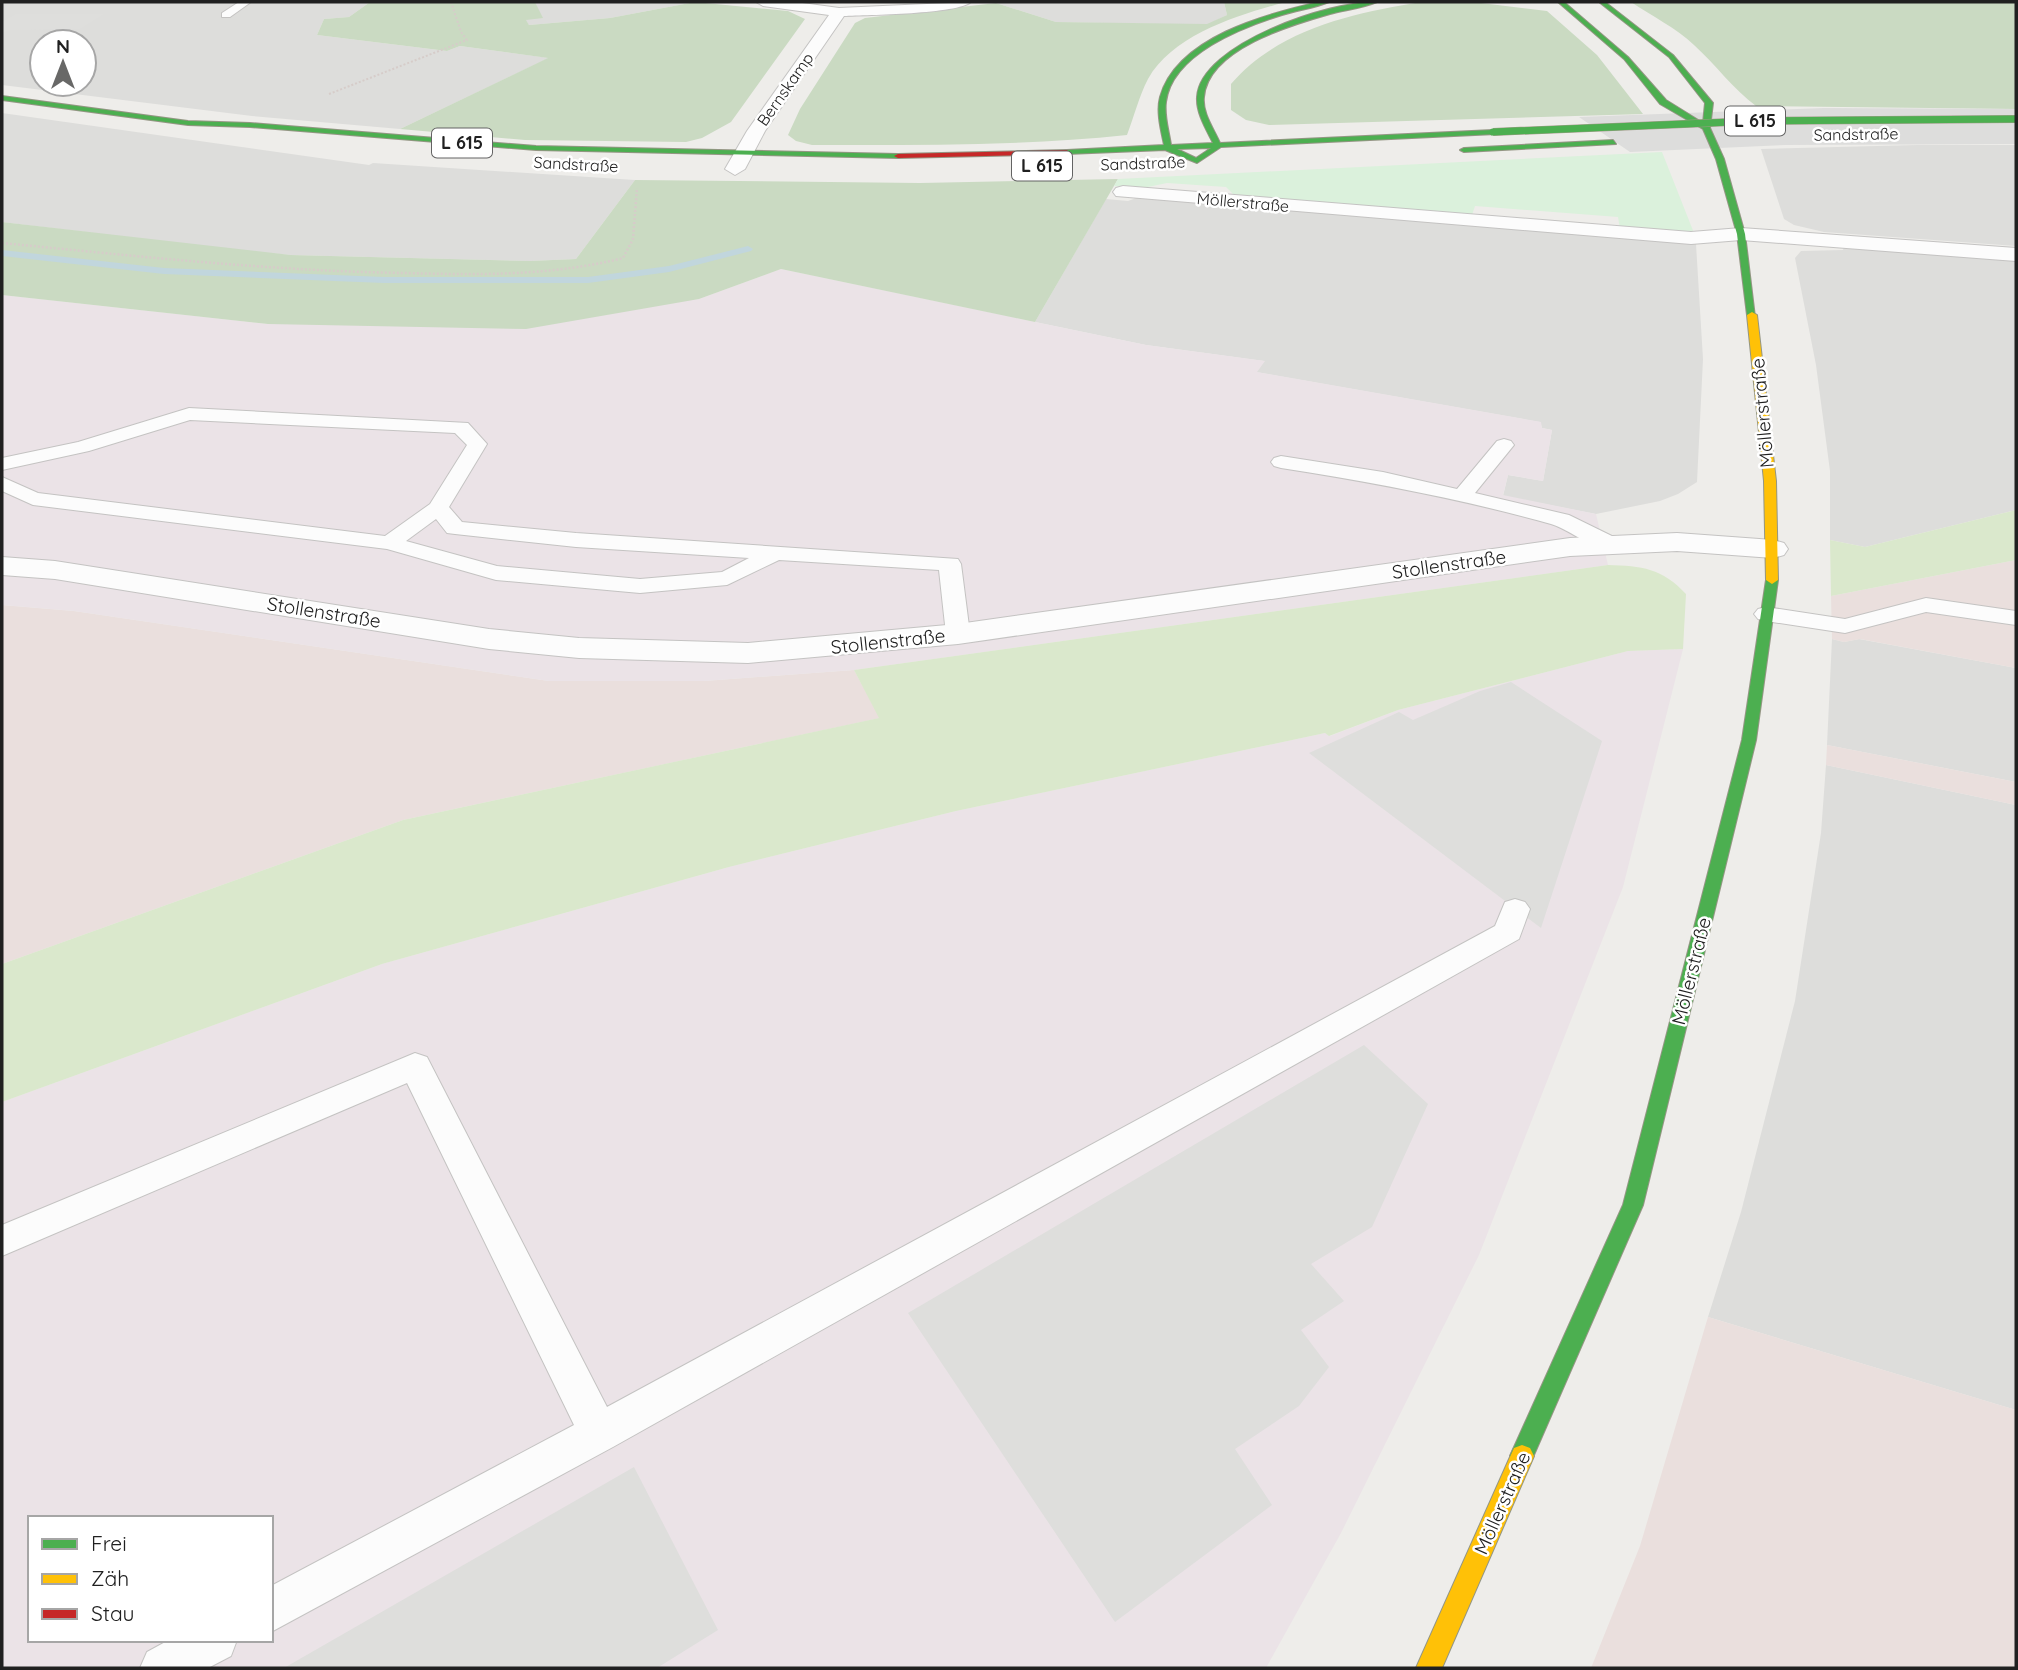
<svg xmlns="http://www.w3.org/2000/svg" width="2018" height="1670" viewBox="0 0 2018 1670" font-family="Quicksand,sans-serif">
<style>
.residential{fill:#dddddb;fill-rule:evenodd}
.commercial{fill:#eadfdd}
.industrial{fill:#ebe3e7;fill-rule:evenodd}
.grass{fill:#dae8cc}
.forest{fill:#cadac2}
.park{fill:#dbf1dc}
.parking{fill:#dededc}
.pier{fill:#dddddc}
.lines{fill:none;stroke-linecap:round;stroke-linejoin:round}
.stream{fill:#c1d6dd;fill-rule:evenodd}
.lane-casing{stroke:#c4c3c2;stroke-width:2}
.street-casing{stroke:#c4c3c2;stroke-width:2}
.fast-casing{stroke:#949684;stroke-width:2}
.slow-casing{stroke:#949684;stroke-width:2}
.jam-casing{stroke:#949684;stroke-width:2}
.path-far1{stroke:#d6ccc9;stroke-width:2;stroke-dasharray:2 2;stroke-linecap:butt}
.path{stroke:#d6ccc9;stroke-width:2.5;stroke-dasharray:2 2;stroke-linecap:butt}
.lane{fill:#fcfcfc;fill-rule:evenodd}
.street{fill:#fcfcfc;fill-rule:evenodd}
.fast{fill:#4caf50;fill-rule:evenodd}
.slow{fill:#ffc107;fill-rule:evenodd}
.jam{fill:#c62828;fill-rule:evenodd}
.fast-bridge-casing{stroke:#a29b89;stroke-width:8;stroke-linecap:butt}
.fast-bridge{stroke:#4caf50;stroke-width:7}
.labels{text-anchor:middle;stroke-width:5;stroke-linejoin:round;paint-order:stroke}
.far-street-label{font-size:16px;fill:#202020;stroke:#fff}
.shield{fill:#fff;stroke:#636363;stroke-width:2}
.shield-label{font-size:18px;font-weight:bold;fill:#202020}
.street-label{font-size:19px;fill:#202020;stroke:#fff}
</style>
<rect width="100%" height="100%" fill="#eeedea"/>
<path class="residential" d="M2,2H370L349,17L324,19L317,35L447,51L460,46L549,58L400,129L252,116L2,85ZM42,42H84V84H42Z
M535,2H695L610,18L529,25L525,20L539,14Z
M1224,2L1227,15L1207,25L1056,22L996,3Z
M2,113L369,165L373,163L635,180L576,259L530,261L291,255L242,251L2,222Z
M1917,145H2016V246L1824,232L1794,225L1784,219L1761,149Z
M1139,197L1686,240L1696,244L1703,359L1697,482L1678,494L1660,501L1596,514L1503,496L1508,475L1543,481L1552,430L1542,428L1540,422L1256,372L1264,361L1146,345L1035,322L1106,199L1128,201Z
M1844,247L2016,260V510L1865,547L1830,540V471L1816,365L1795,258L1801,251L1843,250Z
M1832,639L1844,642L1859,639L2016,668V782L1827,745Z
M1826,765L2016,805V1410L1708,1317L1741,1212L1795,1001L1821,833Z"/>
<path class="commercial" d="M2016,560V668L1860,639L1844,642L1832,639L1831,596Z
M2,605L74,611L549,681H704L854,670L880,718L403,820L2,964Z
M1827,745L2016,782V805L1826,765Z
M1708,1317L2016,1410V1668H1591L1640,1546Z"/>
<path class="industrial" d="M781,269L1146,345L1265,361L1257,372L1541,422L1542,428L1552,430L1543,481L1508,475L1503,495L1596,514L1608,565L854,670L704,681H549L74,611L2,605V295L268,324L699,299Z
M1683,649L1623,887L1479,1255L1341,1533L1266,1668H2V1102L382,964L729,867L956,811L1325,733L1330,736L1398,710L1628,651ZM30,1518H271V1640H30Z"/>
<path class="grass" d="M2016,510V560L1831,596L1830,540L1865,547Z
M1608,565C1642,566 1662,568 1686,594L1683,649L1628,651L1398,710L1329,736L1325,733L956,811L729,867L382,964L2,1102V964L403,820L879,718L854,670Z"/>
<path class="forest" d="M370,2H535L543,18L526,20L529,25L610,18L695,2L788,11L805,19L731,122L702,138L686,142L525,140L400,129L548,58L460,46L447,51L317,35L324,19L349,17Z
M1224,2H1286C1241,14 1173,34 1148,79C1139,96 1134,117 1127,135C1022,146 917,145 812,145L796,141L788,135L800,109L855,23L865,18L996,3L1056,22L1207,24L1227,15Z
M1422,2H1473L1547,11L1597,55L1643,114L1269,125L1246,120L1231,110V84C1278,29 1353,13 1422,2Z
M1631,2H2016V109L1756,106C1733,89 1716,65 1694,45C1676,28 1652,16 1631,2Z
M1118,179L1035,322L781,269L699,299L526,329L268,324L2,295V222L291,255L530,261L576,259L635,180L920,183Z"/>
<path class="park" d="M1662,152L1694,233L1620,229L1618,217L1475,206L1472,215L1240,196L1234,195L1226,187L1167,183L1143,188L1114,186L1118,179Z"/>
<path class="parking" d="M16,14H104L80,29L11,30L2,33V22Z
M1511,682L1602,741L1541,928L1309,753L1399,712L1413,720L1480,691Z
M1364,1045L1428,1104L1372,1227L1311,1264L1344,1301L1301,1330L1329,1367L1299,1406L1235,1449L1272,1505L1115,1622L908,1313Z
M634,1467L718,1630L657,1668H284Z"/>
<path class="pier" d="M1824,108L2016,109V144L1786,145L1630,152L1579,117Z"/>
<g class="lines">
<path class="stream" d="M748,246L753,249L751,251L669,272L588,283H384L164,274L2,256V250L164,268L384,277H588L669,266Z"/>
<g class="lane-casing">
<path id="lane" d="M239,2H251L230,17H222V13Z
M189,408L468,423L487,444L449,507L462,522L576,533L958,559L961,564L970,634L966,639H950L946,634L939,570L779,560L727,585L640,593L496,580L387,549L33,505L2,491V477L38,493L385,536L430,504L467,445L455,433L190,420L89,451L2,470V458L78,442ZM436,519L447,533L455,534L576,547L749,558L722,572L640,579L497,566L406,541Z
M1504,439L1511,441L1514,445L1475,493L1569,515L1620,540L1623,545L1620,550C1597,555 1572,530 1551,524C1462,499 1371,482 1281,468L1274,466L1271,462L1274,458L1281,456L1383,472L1457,489L1497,441Z
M1926,598L2016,611V625L1926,612L1845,633L1766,621L1758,619L1754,614L1758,609L1766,607L1845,619Z
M1515,899L1525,902L1530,909L1519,939L613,1447L271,1632V1586L574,1425L407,1083L2,1256V1225L415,1053L427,1057L607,1407L1495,926L1505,902Z
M169,1640H237L231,1656L208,1668H140L147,1652Z"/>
</g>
<g class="street-casing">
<path id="street" d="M756,2H795L839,8L971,2C958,14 867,15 844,16L765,131L745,169L735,175L725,169L747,131L829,15L763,6Z
M1123,186L1691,232L1741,228L2016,248V261L1741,240L1691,244L1116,196L1113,192L1116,188Z
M1677,533L1773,540L1784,543L1788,549L1784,555L1773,558L1677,551L1570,556L958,644L748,663L579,658L489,649L55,579L2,575V557L55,561L489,629L579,638L748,643L958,624L1570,538Z"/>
</g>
<g class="fast-casing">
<path id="fast" d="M1319,2H1329C1315,8 1297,10 1282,15C1243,27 1172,54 1166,102C1164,116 1169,131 1171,145L1213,143C1206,129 1196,113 1197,97C1200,44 1332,0 1377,2C1363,8 1345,10 1330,14C1291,25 1208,49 1204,97C1202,113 1214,129 1220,143L1493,130L1496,134L1221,147L1197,163L1165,150L1067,154L1063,152L1067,150L1164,145C1161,130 1156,112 1160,97C1177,37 1266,14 1319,2ZM1211,148L1196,158L1177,149Z
M1558,2H1564L1628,57L1666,100L1703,123L1705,103L1669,57L1599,2H1605L1673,55L1713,103L1710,128L1724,159L1745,234L1755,317L1747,315L1737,234L1716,159L1703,129L1660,104L1624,59Z
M2,96L188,121L250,123L536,146L898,154L902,156L898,158L536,150L250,127L188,125L2,100Z
M1613,140L1616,144L1464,152L1460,150L1464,148Z
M1772,576L1778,580L1756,740L1643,1205L1530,1464L1522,1467L1514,1464L1510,1456L1623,1205L1742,740L1766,580Z"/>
</g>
<g class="slow-casing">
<path id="slow" d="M1752,312L1757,315L1776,481L1778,580L1772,584L1766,580L1764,481L1747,315Z
M1522,1445L1530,1448L1534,1456L1442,1668H1416L1514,1448Z"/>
</g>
<g class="jam-casing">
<path id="jam" d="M1067,150L1070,154L898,158L894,156L898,154Z"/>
</g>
<path class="path-far1" d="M329,94L467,40L461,32L451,2"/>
<path class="path" d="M2,243C136,256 271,271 406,273C479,275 552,276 623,258L633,239L637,188"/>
<use href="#lane" class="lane"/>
<use href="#street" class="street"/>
<use href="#fast" class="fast"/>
<use href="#slow" class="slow"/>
<use href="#jam" class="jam"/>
<g class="fast-bridge-casing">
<path id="fast-bridge" d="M1493,132L1755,121L2016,119"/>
</g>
<use href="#fast-bridge" class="fast-bridge"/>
</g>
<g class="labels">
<g class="far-street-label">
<text transform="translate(785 89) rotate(-55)" y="6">Bernskamp</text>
<text transform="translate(1856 134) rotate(-1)" y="6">Sandstraße</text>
<text transform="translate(1143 163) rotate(-2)" y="6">Sandstraße</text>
<text transform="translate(576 164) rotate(3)" y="6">Sandstraße</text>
<text transform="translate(1243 202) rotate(5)" y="6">Möllerstraße</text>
</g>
<g class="shield">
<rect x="1725" y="106.5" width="60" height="29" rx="5"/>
<rect x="432" y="128.5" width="60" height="29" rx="5"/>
<rect x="1012" y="151.5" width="60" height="29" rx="5"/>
</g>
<g class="shield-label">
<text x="1755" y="127">L 615</text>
<text x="462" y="149">L 615</text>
<text x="1042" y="172">L 615</text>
</g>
<g class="street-label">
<text transform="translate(1762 413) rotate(-95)" y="7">Möllerstraße</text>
<text transform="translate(1449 564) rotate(-8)" y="7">Stollenstraße</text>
<text transform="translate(324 612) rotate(9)" y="7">Stollenstraße</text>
<text transform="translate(888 641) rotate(-6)" y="7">Stollenstraße</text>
<text transform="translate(1691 971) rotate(-76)" y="7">Möllerstraße</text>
<text transform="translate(1502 1503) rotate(-66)" y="7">Möllerstraße</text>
</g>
</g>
<rect width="2018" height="1670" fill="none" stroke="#202020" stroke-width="7"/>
<rect x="28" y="1516" width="245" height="126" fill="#ffffff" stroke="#a6a6a6" stroke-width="2"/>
<rect x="42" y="1539" width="35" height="10" fill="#4caf50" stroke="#a6a6a6" stroke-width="2"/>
<text x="91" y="1551" font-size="21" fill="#202020">Frei</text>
<rect x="42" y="1574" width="35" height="10" fill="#ffc107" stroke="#a6a6a6" stroke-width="2"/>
<text x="91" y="1586" font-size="21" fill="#202020">Zäh</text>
<rect x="42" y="1609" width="35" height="10" fill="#c62828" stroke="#a6a6a6" stroke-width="2"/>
<text x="91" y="1621" font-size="21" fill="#202020">Stau</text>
<g transform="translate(63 63)"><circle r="33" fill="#ffffff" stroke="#a6a6a6" stroke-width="2"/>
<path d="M0-5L12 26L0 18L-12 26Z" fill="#686867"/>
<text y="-10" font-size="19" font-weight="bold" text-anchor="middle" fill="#202020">N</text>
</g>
</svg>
